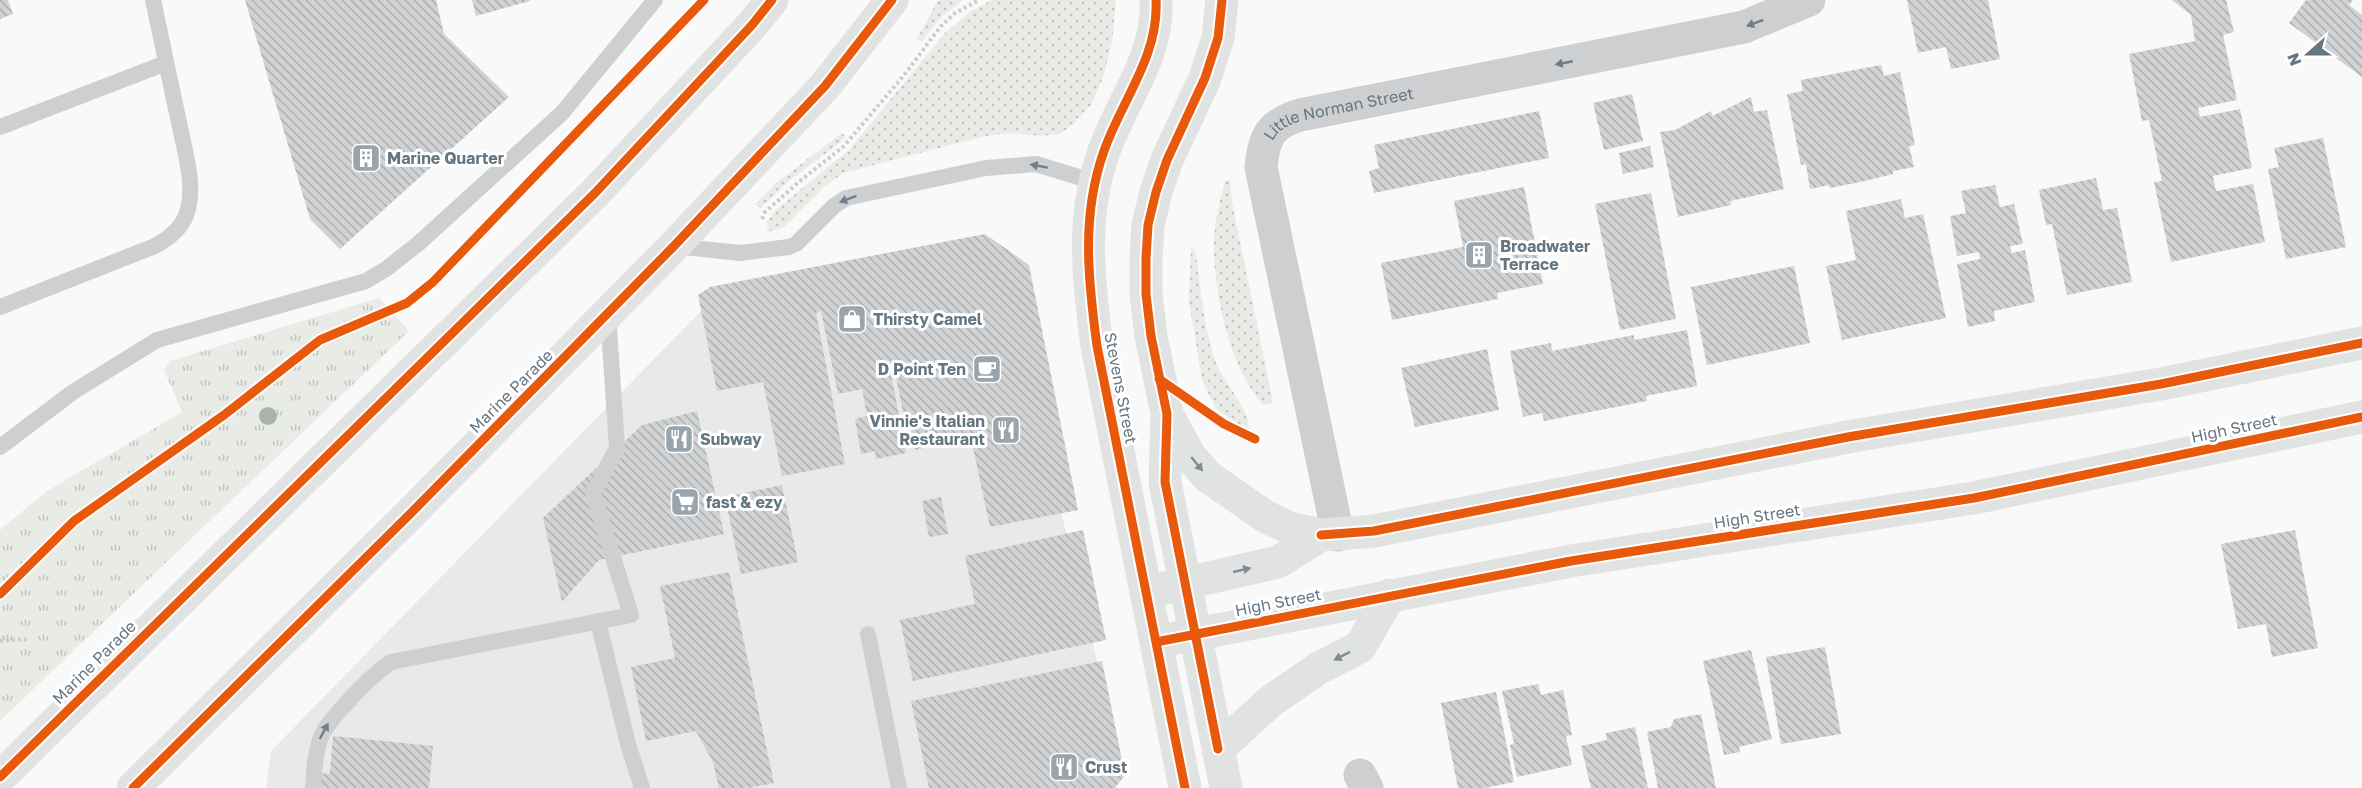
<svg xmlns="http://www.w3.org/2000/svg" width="2362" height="788" viewBox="0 0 2362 788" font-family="'Golos Text',sans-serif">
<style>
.built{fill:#e8e9e9}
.grass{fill:url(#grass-dots)}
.park{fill:url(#park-tufts)}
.building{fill:url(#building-back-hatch)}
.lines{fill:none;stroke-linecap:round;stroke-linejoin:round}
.path{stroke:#cbcccd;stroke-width:4;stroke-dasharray:3 3;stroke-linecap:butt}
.lane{stroke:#cecfd0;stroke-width:16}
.street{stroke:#cecfd0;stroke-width:33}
.secondary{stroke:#e1e2e2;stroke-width:33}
.highway{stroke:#e1e2e2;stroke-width:33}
.cycleway-casing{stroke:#fff;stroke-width:13}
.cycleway{stroke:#e8590c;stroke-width:9}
.tree{fill:#a9b3a7}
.oneway{fill:#707f8b}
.oneway2{fill:#7e8c96}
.labels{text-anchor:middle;stroke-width:6;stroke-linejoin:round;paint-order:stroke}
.street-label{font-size:16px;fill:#657683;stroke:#fff}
.poi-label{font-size:16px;font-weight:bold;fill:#657683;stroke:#fff;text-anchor:start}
</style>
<defs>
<pattern id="grass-dots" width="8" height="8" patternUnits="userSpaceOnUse" patternTransform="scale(1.5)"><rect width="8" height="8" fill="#e8ebe6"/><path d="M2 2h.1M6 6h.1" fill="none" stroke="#c0c3c0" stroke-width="1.8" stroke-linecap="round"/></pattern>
<pattern id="park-tufts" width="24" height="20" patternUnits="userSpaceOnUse" patternTransform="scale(1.5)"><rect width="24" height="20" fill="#e8ebe6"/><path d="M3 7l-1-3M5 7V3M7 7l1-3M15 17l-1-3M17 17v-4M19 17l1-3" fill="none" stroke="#c0c3c0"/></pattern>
<pattern id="building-back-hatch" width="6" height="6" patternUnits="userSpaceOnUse" patternTransform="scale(1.5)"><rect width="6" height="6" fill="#d0d2d3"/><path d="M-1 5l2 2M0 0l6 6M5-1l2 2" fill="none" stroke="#acafb1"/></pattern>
</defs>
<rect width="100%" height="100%" fill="#f9f9f9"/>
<path class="built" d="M798,292L1032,392L1124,772L1113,788H266L271,751L701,311Z"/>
<path class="grass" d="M938,0H963L940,18L922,42L917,39Z
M992,0H1116L1112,41L1104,75L1091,105L1071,126L1059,134L1041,136L1010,133L985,136L843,173L824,187L784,227L768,232L767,221L777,209L849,150L945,33L971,11Z
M842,133L845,136L841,142L789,181L761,208L755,204L776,183Z
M1230,180L1232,202L1273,403L1263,405C1229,366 1213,292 1214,240C1215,220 1220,200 1225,181Z
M1191,246L1196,253C1200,286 1205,337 1218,367C1229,390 1248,406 1250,432L1216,409L1202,380L1189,301Z"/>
<path class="park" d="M379,298L409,331L0,721V530L47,491L182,412L164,370L170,361Z"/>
<path class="building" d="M0,0H8L13,14L0,19Z
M245,0H436L444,34L509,97L340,249L310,219Z
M472,0H530V1L476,16Z
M1907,0H1988L2000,59L1951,69L1946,47L1918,53Z
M2172,0H2226L2234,32L2223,35L2237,100L2198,108L2200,117L2240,109L2252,168L2213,176L2216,191L2253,184L2265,242L2171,262L2154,182L2162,181L2149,120L2142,121L2129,54L2195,41L2191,15Z
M2306,0H2353L2349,5L2362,15V77L2289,23Z
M1881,65L1884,76L1900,72L1915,145L1909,146L1914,167L1893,171V174L1865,181L1830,188L1829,185L1810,189L1806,164L1801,165L1787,94L1803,91L1801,80Z
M1632,94L1643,141L1604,150L1593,103Z
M1751,97L1754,112L1767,110L1784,189L1730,201L1731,205L1678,217L1660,132L1675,130L1711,111L1712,116Z
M1539,111L1549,158L1374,193L1369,171L1379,168L1374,145Z
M2323,138L2346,247L2286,259L2268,169L2279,167L2274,148Z
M1650,146L1654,167L1623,174L1619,153Z
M2096,178L2103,210L2117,208L2132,282L2067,295L2052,224L2046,225L2039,190Z
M1995,185L2000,207L2014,204L2023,244L2010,246L2012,253L2025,250L2035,302L1994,311L1995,321L1968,327L1957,264L1980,259L1979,252L1957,256L1950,216L1966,213L1961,191Z
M1524,187L1543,284L1497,293L1498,299L1392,320L1381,263L1463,247L1454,201Z
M1651,193L1676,319L1620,330L1595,204Z
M1901,199L1905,218L1923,214L1946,318L1842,340L1826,266L1856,260L1846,211Z
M985,234L1029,265L1078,510L990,527L971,438L915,450L909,417H904L895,372L891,373L906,453L876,459L875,451L861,454L855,419L867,416L862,389L838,394L821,311L816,313L845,464L782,476L763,382L717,391L698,295L710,287Z
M1794,266L1810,343L1707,365L1691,287Z
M1687,330L1697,386L1646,396L1647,401L1544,421L1542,413L1523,417L1510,351L1551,343L1552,351L1634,335V340Z
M1487,349L1499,410L1415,427L1401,368Z
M697,411L724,534L599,560L562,602L543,518L642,425Z
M782,485L798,562L741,574L725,497Z
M941,497L948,534L929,537L922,501Z
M1083,530L1106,640L913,681L900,620L975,604L965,556Z
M2295,530L2318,648L2272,657L2266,624L2238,629L2221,544Z
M729,572L774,783L749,788H719L713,762L696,731L646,741L631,667L675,658L660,586Z
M1825,647L1841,734L1781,744L1766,657Z
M1751,650L1772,739L1739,747L1740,752L1724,755L1703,661Z
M1102,661L1124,770L1125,775L1115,788H929L911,701Z
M1538,684L1541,695L1563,690L1572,735L1566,736L1572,765L1517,777L1510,745L1514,743L1502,691Z
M1496,692L1514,782L1485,788H1458L1441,703Z
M1701,714L1716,788H1658L1647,732L1671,727L1674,719Z
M1635,727L1648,788H1591L1581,746L1607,740L1606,733Z
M333,736L433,746L429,788H315L317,773L330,774Z"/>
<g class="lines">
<path class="path" d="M762,219L765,212L800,181L844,146L905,74L941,26L955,13L979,0
M0,641L30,639"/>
<path class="lane" d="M0,127L166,63
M674,246L740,253L789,247L796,244L834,206L846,198L986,168L1036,164L1095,182
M0,307L155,246C170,238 184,227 188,209C195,182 184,149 179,122C170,82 162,41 153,0
M0,447L73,392L157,340L366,281L386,269L419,243L562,113L655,0
M598,621L628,744L642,788
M868,634L899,788
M313,788C314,771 315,753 321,737C328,719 374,673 391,662L631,615L593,493L617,448L608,314"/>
<g class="street">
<path id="s1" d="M1338,535L1261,167C1264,137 1270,124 1300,115L1744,27L1809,0"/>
<path d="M1360,775L1367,788"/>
</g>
<path class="secondary" d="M1156,0C1159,56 1122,100 1104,151C1081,215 1088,279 1097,346L1185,788
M1222,0L1218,38L1205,78L1167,160L1156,192L1148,225L1146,258V294L1151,336L1167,414L1165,482L1226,788
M1168,416L1190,456L1207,476L1266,517L1290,528L1321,535
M1147,592L1278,562L1321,535L1374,531L1848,437L2161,384L2362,343
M1156,642L1571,561L1974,498L2362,417
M1218,749L1271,701L1319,668L1360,647L1390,595"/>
<path class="highway" d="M0,777L595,193L752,25L772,0
M133,788L411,513L674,246L825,86L892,0"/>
<g class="cycleway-casing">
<path id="cycleway" d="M1156,0C1159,56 1122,100 1104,151C1081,215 1088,279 1097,346L1185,788
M1159,379L1224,424L1255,439
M1321,535L1374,531L1848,437L2161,384L2362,343
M0,594L74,521L224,415L320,340L407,303L433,282L704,0
M1156,642L1571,561L1974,498L2362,417
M1218,749L1165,482L1167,414L1151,336L1146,294V258L1148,225L1156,192L1167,160L1205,78L1218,38L1222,0
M0,777L595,193L752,25L772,0
M133,788L411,513L674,246L825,86L892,0"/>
</g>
<use href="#cycleway" class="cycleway"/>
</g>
<circle class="tree" cx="268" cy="416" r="9"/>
<defs><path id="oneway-solid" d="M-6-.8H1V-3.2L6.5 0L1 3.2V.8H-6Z" transform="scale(1.5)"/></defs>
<g class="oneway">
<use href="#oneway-solid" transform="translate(1755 23) rotate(159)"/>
<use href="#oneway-solid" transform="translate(1564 63) rotate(169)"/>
<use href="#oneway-solid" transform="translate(1039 166) rotate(-170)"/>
<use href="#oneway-solid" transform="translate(848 199) rotate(159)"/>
<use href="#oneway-solid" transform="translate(324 731) rotate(-62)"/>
</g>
<g class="oneway2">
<use href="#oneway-solid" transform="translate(1197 464) rotate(51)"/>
<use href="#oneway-solid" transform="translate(1242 570) rotate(-13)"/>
<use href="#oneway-solid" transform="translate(1342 656) rotate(153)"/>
</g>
<defs>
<g id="building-square" transform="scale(1.5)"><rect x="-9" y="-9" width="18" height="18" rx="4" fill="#99a4ac" stroke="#fff"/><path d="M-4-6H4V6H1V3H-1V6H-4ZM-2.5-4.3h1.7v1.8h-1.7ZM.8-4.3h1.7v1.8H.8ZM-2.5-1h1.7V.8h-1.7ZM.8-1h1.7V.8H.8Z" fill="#fff"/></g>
<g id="shop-square" transform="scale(1.5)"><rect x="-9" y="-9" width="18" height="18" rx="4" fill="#99a4ac" stroke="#fff"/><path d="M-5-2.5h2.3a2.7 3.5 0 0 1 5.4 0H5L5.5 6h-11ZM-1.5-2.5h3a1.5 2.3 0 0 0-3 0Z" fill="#fff"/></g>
<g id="cafe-square" transform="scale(1.5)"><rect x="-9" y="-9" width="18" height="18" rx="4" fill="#99a4ac" stroke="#fff"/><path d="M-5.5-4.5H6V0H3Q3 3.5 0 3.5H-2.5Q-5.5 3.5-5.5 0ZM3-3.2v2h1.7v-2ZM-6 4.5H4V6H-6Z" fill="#fff"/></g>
<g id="restaurant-square" transform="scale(1.5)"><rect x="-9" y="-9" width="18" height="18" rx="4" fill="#99a4ac" stroke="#fff"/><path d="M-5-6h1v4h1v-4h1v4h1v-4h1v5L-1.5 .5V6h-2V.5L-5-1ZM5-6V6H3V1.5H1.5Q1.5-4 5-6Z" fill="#fff"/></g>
<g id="supermarket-square" transform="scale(1.5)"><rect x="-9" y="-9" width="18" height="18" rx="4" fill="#99a4ac" stroke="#fff"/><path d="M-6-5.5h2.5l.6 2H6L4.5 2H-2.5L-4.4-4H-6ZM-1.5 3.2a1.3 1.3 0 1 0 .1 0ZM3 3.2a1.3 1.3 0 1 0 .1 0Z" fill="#fff"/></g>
</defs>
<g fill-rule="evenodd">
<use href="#building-square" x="366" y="158"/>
<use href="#building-square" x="1479" y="255"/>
<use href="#shop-square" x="852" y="319"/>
<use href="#cafe-square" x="987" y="369"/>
<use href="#restaurant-square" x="1006" y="430"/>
<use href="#restaurant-square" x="679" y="439"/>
<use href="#supermarket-square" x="685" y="502"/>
<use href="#restaurant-square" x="1064" y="767"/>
</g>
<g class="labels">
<g class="street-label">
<text dy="6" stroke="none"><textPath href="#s1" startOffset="484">Little Norman Street</textPath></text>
<text transform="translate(1121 388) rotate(79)" y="6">Stevens Street</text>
<text transform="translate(511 391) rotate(-45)" y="6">Marine Parade</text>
<text transform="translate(2234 428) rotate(-12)" y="6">High Street</text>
<text transform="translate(1757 516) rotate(-9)" y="6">High Street</text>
<text transform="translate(1278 602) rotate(-11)" y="6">High Street</text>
<text transform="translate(94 662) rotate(-45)" y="6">Marine Parade</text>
</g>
<g class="poi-label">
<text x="387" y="164">Marine Quarter</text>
<text x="1500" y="252">Broadwater<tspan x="1500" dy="18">Terrace</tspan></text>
<text x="873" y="325">Thirsty Camel</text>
<text x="966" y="375" text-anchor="end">D Point Ten</text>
<text x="985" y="427" text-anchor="end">Vinnie's Italian<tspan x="985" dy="18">Restaurant</tspan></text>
<text x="700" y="445">Subway</text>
<text x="706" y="508">fast &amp; ezy</text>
<text x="1085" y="773">Crust</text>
</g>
</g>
<g transform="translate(2308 54) rotate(249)" stroke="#ffffff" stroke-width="4.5" paint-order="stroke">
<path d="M0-4.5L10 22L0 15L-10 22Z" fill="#657683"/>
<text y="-9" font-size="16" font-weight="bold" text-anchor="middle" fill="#657683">N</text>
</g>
</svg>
